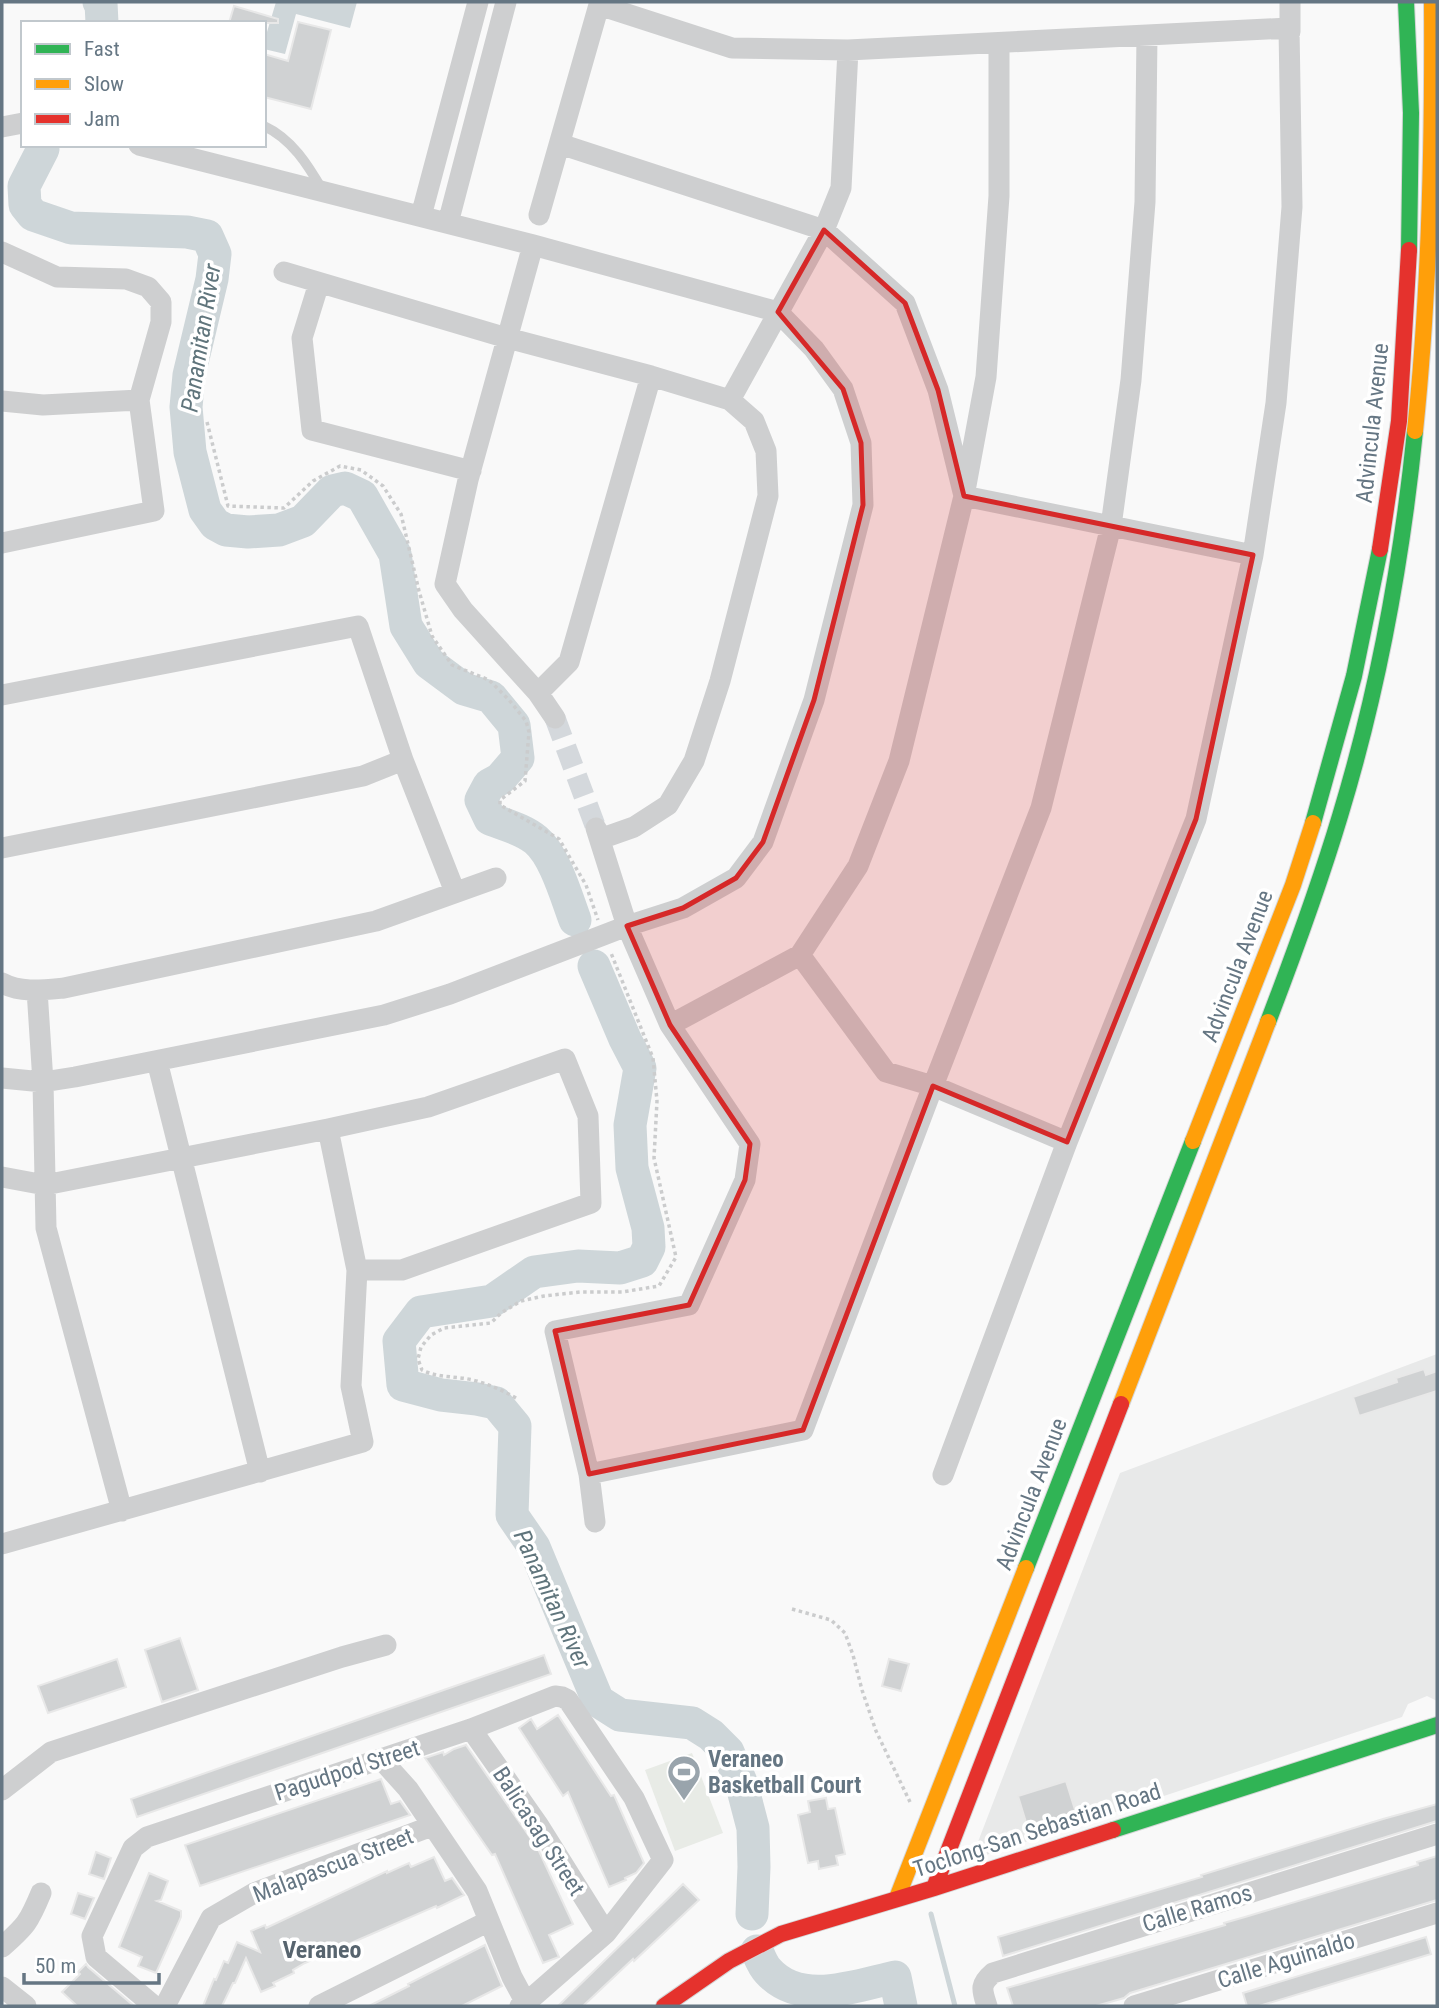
<svg xmlns="http://www.w3.org/2000/svg" width="1439" height="2008" viewBox="0 0 1439 2008" font-family="'Roboto Condensed',sans-serif">
<style>
.built{fill:#e8e9e9}
.green{fill:#e8ebe6}
.water{fill:#ced6d9}
.lines{fill:none;stroke-linecap:round;stroke-linejoin:round}
.stream{stroke:#ced6d9;stroke-width:5}
.river{stroke:#ced6d9;stroke-width:33}
.building{fill:#d0d2d3;stroke:#e8e8e8;stroke-width:2}
.street-tunnel{stroke:#d4d8dc;stroke-width:21;stroke-dasharray:21 10;stroke-linecap:butt}
.fast-casing{stroke:#d5d6d7;stroke-width:18}
.slow-casing{stroke:#d5d6d7;stroke-width:18}
.jam-casing{stroke:#d5d6d7;stroke-width:18}
.path{stroke:#cbcccd;stroke-width:3.5;stroke-dasharray:3.5 3.5;stroke-linecap:butt}
.lane{stroke:#cecfd0;stroke-width:10}
.street{stroke:#cecfd0;stroke-width:21}
.fast{stroke:#30b455;stroke-width:16}
.slow{stroke:#ff9f0a;stroke-width:16}
.jam{stroke:#e5322d;stroke-width:16}
.marked{fill:#d62828;fill-opacity:0.2;stroke:#d62828;stroke-width:5;stroke-linejoin:round}
.labels{text-anchor:middle;stroke-width:7;stroke-linejoin:round;paint-order:stroke}
.street-label{font-size:23px;fill:#657683;stroke:#fff}
.poi-label{font-size:23px;font-weight:bold;fill:#657683;stroke:#fff;text-anchor:start}
.water-label{font-size:24px;font-style:italic;fill:#60757c;stroke:#fff}
.neighbourhood-label{font-size:24px;font-weight:bold;fill:#57646e;stroke:#fff}
</style>
<rect width="100%" height="100%" fill="#f9f9f9"/>
<path class="built" d="M1437,1354V1701L1427,1696L1408,1704L1402,1717L971,1860L1120,1473Z"/>
<path class="green" d="M692,1753L723,1833L675,1851L645,1770Z"/>
<path class="water" d="M276,2H357L350,28L296,14L285,54L264,49V42Z"/>
<g class="lines">
<path class="stream" d="M931,1914L955,2006"/>
<path class="river" d="M99,2L101,3L102,23
M43,149L24,186L25,205L33,215L71,228L187,232L207,236L215,254L212,279L189,375L186,407L190,452L205,510L215,524L226,530L248,532L279,530L303,521L332,491L345,488L362,496L395,554L406,626L429,663L464,689L491,697L514,725L518,758L500,779L489,785L481,800L490,819C505,825 523,829 536,840C555,856 566,896 575,920
M594,966L625,1039L640,1068L630,1125L632,1168L648,1228L649,1247L642,1261L620,1268L578,1266L534,1272L492,1301L421,1312L399,1341L403,1385L441,1395L477,1399L496,1403L515,1426L512,1515L534,1547L598,1701L620,1715L692,1723L711,1735L728,1752L741,1782L753,1828L754,1867L752,1914
M757,1951C760,1958 763,1966 768,1971C800,2007 855,1986 895,1977L901,2006"/>
</g>
<path class="building" d="M234,6L278,19V23H229Z
M298,22L331,30L311,109L264,97V54L288,61Z
M1424,1369L1426,1375L1437,1371V1391L1359,1416L1353,1397L1397,1382L1396,1378Z
M180,1638L198,1690L162,1702L145,1650Z
M544,1655L551,1674L137,1817L131,1799Z
M117,1659L126,1687L48,1713L38,1686Z
M889,1659L909,1664L901,1691L882,1686Z
M558,1715L611,1796L614,1795L644,1863L636,1873L625,1878L626,1880L609,1887L568,1792L563,1796L519,1728L531,1719L537,1729Z
M466,1745L538,1849L573,1924L549,1935L559,1957L543,1963L495,1854L492,1855L425,1758L443,1752L444,1755L454,1749Z
M381,1779L391,1804L400,1801L410,1815L200,1886L185,1845Z
M1066,1781L1076,1813L1028,1829L1018,1796Z
M826,1798L828,1809L835,1808L845,1854L836,1856L838,1865L819,1869L818,1861L808,1863L798,1815L810,1812L808,1801Z
M1437,1804V1821L1003,1956L998,1937L1202,1877L1201,1875L1383,1819Z
M96,1852L111,1858L104,1879L89,1874Z
M1437,1856V1900L1130,1993L1124,1998L1096,2006H1013L1007,1988L1225,1925L1224,1923L1245,1917L1418,1865L1417,1862Z
M434,1857L445,1881L452,1878L464,1895L437,1908L436,1906L305,1963L293,1970L294,1973L273,1983L275,1986L261,1992L246,1958L235,1983H233L222,2006H203L214,1979L216,1980L224,1961L228,1963L237,1942L260,1952L251,1931L265,1925L266,1928L387,1871V1873L409,1863L411,1867Z
M149,1873L168,1881L161,1900L157,1901L181,1911V1917L156,1973L138,1966L142,1957L119,1947Z
M683,1884L699,1900L634,1961L633,1959L583,2006H558Z
M78,1893L94,1898L85,1919L71,1914Z
M1426,1937L1431,1954L1259,2006H1247L1243,1993Z
M485,1945L502,1986L462,2006H369L409,1986L408,1984Z
M86,1964L88,1967L134,2006H77L62,1992L80,1974L78,1972Z"/>
<g class="lines">
<path class="street-tunnel" d="M555,718L596,828"/>
<g class="fast-casing">
<path id="fast" d="M1406,2L1411,113L1409,250
M1313,823L1354,676L1380,549
M1268,1022C1294,954 1319,886 1340,816C1378,691 1402,560 1415,431
M1026,1568L1193,1141
M1113,1830L1437,1725"/>
</g>
<g class="slow-casing">
<path id="slow" d="M1415,431C1430,288 1433,145 1432,2
M1193,1141L1293,885L1313,823
M1121,1404L1268,1022
M897,1898L1026,1568"/>
</g>
<g class="jam-casing">
<path id="jam" d="M1380,549L1399,421L1409,250
M934,1888L1121,1404
M664,2006L729,1961L781,1934L934,1888L1113,1830"/>
</g>
<path class="path" d="M207,422L228,506L284,508L313,481L340,466L361,470L383,486L401,514L419,591L432,636L452,665L489,680L509,700L526,721L529,732L525,781L500,800V805L559,839L586,885L598,920
M516,1398C502,1390 488,1384 473,1380C456,1376 438,1378 422,1370L418,1359L421,1347L431,1335L444,1328L491,1323L501,1313L521,1301L544,1296L580,1292H622L659,1286L676,1257L654,1158L657,1101L653,1058L611,953
M792,1609L831,1620L845,1633L853,1655L862,1690L876,1731L910,1802"/>
<path class="lane" d="M264,126C292,139 308,165 323,191"/>
<path class="street" d="M1290,32V2
M2,127L23,123
M560,144L824,230L905,303L938,390L964,496L1253,555
M539,215L599,5L732,48L848,50L1289,28L1292,207L1276,403L1253,555L1196,819L1067,1142L943,1475
M421,216L478,2
M448,223L506,2
M533,245L468,480L445,584L463,610L538,693L555,718
M2,252L57,277L126,279L148,287L161,302V322L139,400L154,511L2,543
M284,272L507,338L651,376L730,400L754,421L766,451L768,496L720,681L694,761L668,805L634,827L600,839
M319,283L302,338L312,430L471,471
M730,400L824,230L841,188L848,50
M2,401L43,405L139,400
M538,693L569,662L651,376
M2,695L358,626L403,760L455,892
M596,828L627,926L670,1025L800,955L886,1072L933,1086L1067,1142
M2,848L363,776L403,760
M800,955L858,866L899,761L964,496L986,377L999,196V43
M2,983C20,993 43,990 64,988L376,921L496,878
M37,990L43,1082L46,1228L122,1511
M157,1061L260,1472
M2,1078L43,1082L75,1077L384,1015L450,994L627,926L683,908L736,878L763,842L814,700L863,505L861,443L843,389L814,349L778,312L533,245L139,145
M2,1177L45,1185L328,1129L428,1107L565,1059L588,1116L591,1203L402,1270H357
M589,1474L803,1430L933,1086L1041,808L1111,526L1131,380L1145,202L1147,35
M595,1522L589,1474L555,1331L689,1305L745,1180L750,1144L670,1025
M2,1544L363,1442L351,1386L357,1270L328,1129
M471,1729L539,1826L606,1933
M381,1759L408,1789L477,1891L512,1977L526,2003
M2,1790L51,1752L342,1657L386,1645
M2,1947C26,1926 29,1922 41,1893
M2,1987L26,2006
M154,2006L96,1957L92,1936L133,1848L147,1837L471,1729L555,1696L562,1697L568,1700L634,1798L663,1860L606,1933L526,2003L520,2006
M165,2006L211,1918L254,1893L432,1826
M319,2006L489,1921
M987,2006C982,1990 979,1985 993,1973L1437,1834
M1134,2006L1437,1913"/>
<use href="#fast" class="fast"/>
<use href="#slow" class="slow"/>
<use href="#jam" class="jam"/>
</g>
<path class="marked" d="M824,230L905,303L938,390L964,496L1253,555L1196,819L1067,1142L933,1086L803,1430L589,1474L555,1331L689,1305L745,1180L750,1144L670,1025L627,926L683,908L736,878L763,842L814,700L863,505L861,443L843,389L778,312Z"/>
<defs>
<g id="stadium-pin" transform="scale(1.75)"><path d="M0 17L-7.5 6A9.5 9.5 0 1 1 7.5 6Z" fill="#99a4ac" stroke="#fff"/><path d="M0-5a6.5 5 0 1 0 0 10a6.5 5 0 1 0 0-10ZM-3.5-1.8h7v3.6h-7Z" fill="#fff"/></g>
</defs>
<g fill-rule="evenodd">
<use href="#stadium-pin" x="684" y="1772"/>
</g>
<g class="labels">
<g class="street-label">
<text transform="translate(1372 423) rotate(-84)" y="8">Advincula Avenue</text>
<text transform="translate(1237 966) rotate(-69)" y="8">Advincula Avenue</text>
<text transform="translate(1031 1494) rotate(-69)" y="8">Advincula Avenue</text>
<text transform="translate(347 1770) rotate(-18)" y="8">Pagudpod Street</text>
<text transform="translate(1037 1830) rotate(-18)" y="8">Toclong-San Sebastian Road</text>
<text transform="translate(539 1831) rotate(57)" y="8">Balicasag Street</text>
<text transform="translate(333 1865) rotate(-21)" y="8">Malapascua Street</text>
<text transform="translate(1197 1908) rotate(-17)" y="8">Calle Ramos</text>
<text transform="translate(1286 1960) rotate(-17)" y="8">Calle Aguinaldo</text>
</g>
<g class="poi-label">
<text x="708" y="1767">Veraneo<tspan x="708" dy="26">Basketball Court</tspan></text>
</g>
<g class="water-label">
<text transform="translate(201 338) rotate(-81)" y="8">Panamitan River</text>
<text transform="translate(552 1599) rotate(65)" y="8">Panamitan River</text>
</g>
<g class="neighbourhood-label">
<text x="322" y="1958">Veraneo</text>
</g>
</g>
<rect width="1439" height="2008" fill="none" stroke="#657683" stroke-width="7"/>
<rect x="21" y="21" width="245" height="126" fill="#ffffff" stroke="#c1c8cd" stroke-width="2"/>
<rect x="35" y="44" width="35" height="10" fill="#30b455" stroke="#c1c8cd" stroke-width="2"/>
<text x="84" y="56" font-size="21" fill="#657683">Fast</text>
<rect x="35" y="79" width="35" height="10" fill="#ff9f0a" stroke="#c1c8cd" stroke-width="2"/>
<text x="84" y="91" font-size="21" fill="#657683">Slow</text>
<rect x="35" y="114" width="35" height="10" fill="#e5322d" stroke="#c1c8cd" stroke-width="2"/>
<text x="84" y="126" font-size="21" fill="#657683">Jam</text>
<path d="M24 1973v10h135v-10" fill="none" stroke="#657683" stroke-width="3.5"/>
<text x="35" y="1973" font-size="21" fill="#657683" stroke="#ffffff" stroke-width="5" paint-order="stroke">50 m</text>
</svg>
